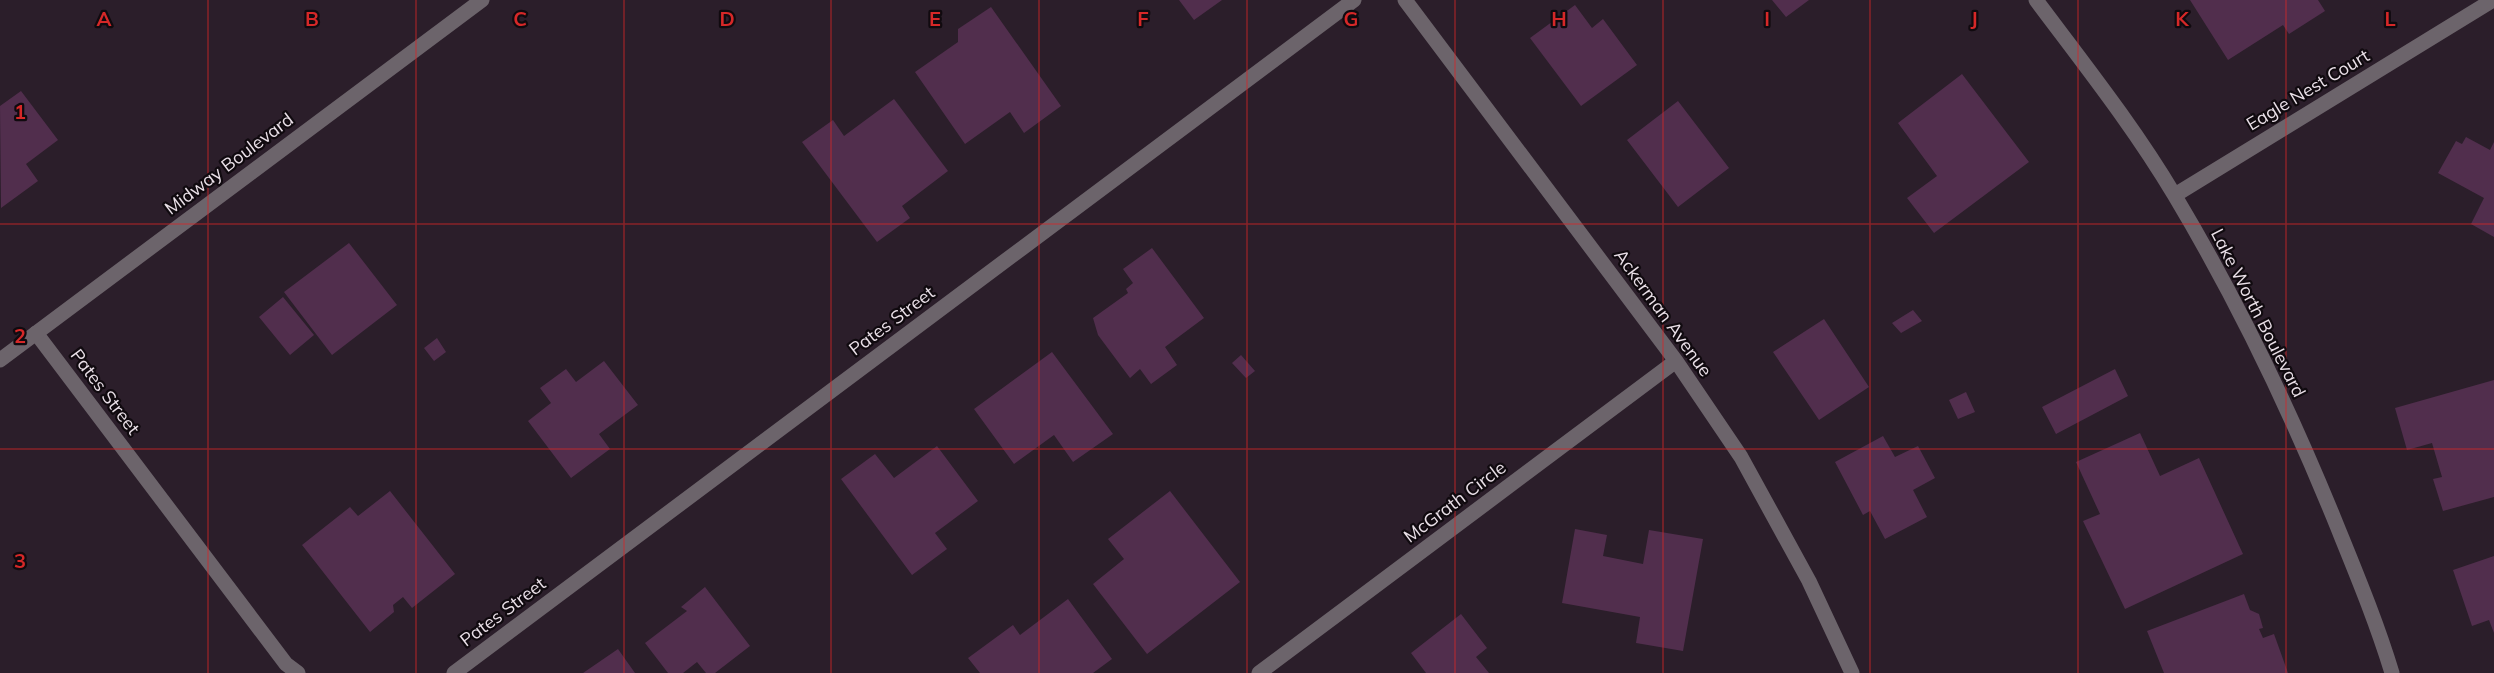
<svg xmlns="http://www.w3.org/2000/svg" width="2494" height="673" viewBox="0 0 2494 673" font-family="Mulish,sans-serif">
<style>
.building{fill:#512e4d}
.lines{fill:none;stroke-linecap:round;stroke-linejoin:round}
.minor{stroke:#6c646b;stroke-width:15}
.tertiary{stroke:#6c646b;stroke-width:15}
.grid{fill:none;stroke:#d62828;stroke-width:1.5;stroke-opacity:0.55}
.labels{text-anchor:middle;stroke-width:4.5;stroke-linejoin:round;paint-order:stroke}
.street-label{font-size:18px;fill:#eae0e8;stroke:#100a0f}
.grid-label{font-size:20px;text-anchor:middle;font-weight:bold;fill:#d62828;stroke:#100a0f;stroke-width:4.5;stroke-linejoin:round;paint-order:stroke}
</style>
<rect width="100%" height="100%" fill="#2b1e2a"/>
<path class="building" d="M1179,0H1222L1194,20Z
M1772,0H1809L1786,17Z
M2190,0H2318L2325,11L2289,34L2283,25L2228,60Z
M1575,5L1592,28L1603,19L1637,65L1581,106L1530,38Z
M991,7L1061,106L1024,133L1010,112L965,144L915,72L958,42V29Z
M1962,74L2029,162L1934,233L1907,198L1937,176L1898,123Z
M21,91L58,140L26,164L38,181L1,208L0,106Z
M894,99L948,171L902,206L910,218L877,242L802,142L833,120L844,136Z
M1678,101L1729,168L1678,207L1627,140Z
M2466,137L2490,150L2494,142V237L2471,224L2484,198L2438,173L2456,141L2462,144Z
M349,243L397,305L332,355L284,292Z
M1152,248L1204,318L1165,347L1177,365L1151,384L1140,369L1130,378L1098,335L1093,318L1128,293L1126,289L1133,283L1123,269Z
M283,297L314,335L290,355L259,317Z
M1913,310L1922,321L1901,333L1892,323Z
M1824,319L1869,387L1819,420L1773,352Z
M437,338L446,352L434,361L424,348Z
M1052,352L1113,434L1073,462L1054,435L1014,464L974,409Z
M1241,355L1255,371L1246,378L1232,363Z
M604,361L638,405L599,434L610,449L571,478L528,421L551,403L540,388L566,369L576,382Z
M2115,369L2128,396L2056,434L2042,407Z
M2494,380V497L2443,511L2433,479L2442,477L2432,443L2407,450L2395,408Z
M1966,392L1975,412L1958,419L1949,400Z
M2140,433L2160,476L2199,458L2243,554L2125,609L2083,521L2100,514L2076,462Z
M1883,436L1895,457L1918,446L1935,478L1913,490L1927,517L1885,539L1870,511L1863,515L1835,462Z
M937,446L978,501L935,533L947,549L912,575L841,479L875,454L894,478Z
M390,491L455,574L412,608L403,597L393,605L394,612L370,632L302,545L350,507L358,516Z
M1170,491L1240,582L1147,654L1093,584L1124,559L1108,539Z
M1575,529L1607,535L1603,556L1643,564L1649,530L1703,539L1683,651L1636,643L1640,617L1562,603Z
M2494,556V633L2489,620L2472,626L2453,570Z
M705,587L750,646L715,673H706L697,662L683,673H668L645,643L687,611L681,607Z
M2244,594L2250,610L2259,614L2263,628L2259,629L2263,638L2274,634L2288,673H2164L2147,631Z
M1068,599L1112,659L1093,673H980L968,658L1013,625L1020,635Z
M1461,614L1487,648L1476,657L1489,673H1426L1411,653Z
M618,649L635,673H583Z"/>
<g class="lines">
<path class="minor" d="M1405,0L1676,361L1741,457L1809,581L1852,673
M2036,0C2084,64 2134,127 2175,196C2236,298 2288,406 2333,516C2354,568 2376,620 2392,673
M2175,195L2493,0
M36,333L286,664L298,673
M454,673L1354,0
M1259,673L1676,361"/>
<path class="tertiary" d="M0,360L482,0"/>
</g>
<path class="grid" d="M208,0V673M416,0V673M624,0V673M831,0V673M1039,0V673M1247,0V673M1455,0V673M1663,0V673M1870,0V673M2078,0V673M2286,0V673M0,224H2494M0,449H2494"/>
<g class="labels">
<g class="street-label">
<text transform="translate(2308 90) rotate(-31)" y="6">Eagle Nest Court</text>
<text transform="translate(229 164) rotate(-37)" y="6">Midway Boulevard</text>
<text transform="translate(1663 313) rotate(54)" y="6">Ackerman Avenue</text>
<text transform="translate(2258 313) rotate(63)" y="6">Lake Worth Boulevard</text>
<text transform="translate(892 321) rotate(-37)" y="6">Pates Street</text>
<text transform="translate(105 392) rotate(53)" y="6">Pates Street</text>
<text transform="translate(1455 502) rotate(-37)" y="6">McGrath Circle</text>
<text transform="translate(503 612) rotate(-37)" y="6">Pates Street</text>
</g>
</g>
<g class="grid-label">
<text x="104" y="26">A</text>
<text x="312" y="26">B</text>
<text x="520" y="26">C</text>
<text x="727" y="26">D</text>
<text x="935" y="26">E</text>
<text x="1143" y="26">F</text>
<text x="1351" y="26">G</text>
<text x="1559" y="26">H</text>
<text x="1767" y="26">I</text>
<text x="1974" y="26">J</text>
<text x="2182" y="26">K</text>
<text x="2390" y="26">L</text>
<text x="20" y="119">1</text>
<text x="20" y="343">2</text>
<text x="20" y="568">3</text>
</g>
</svg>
